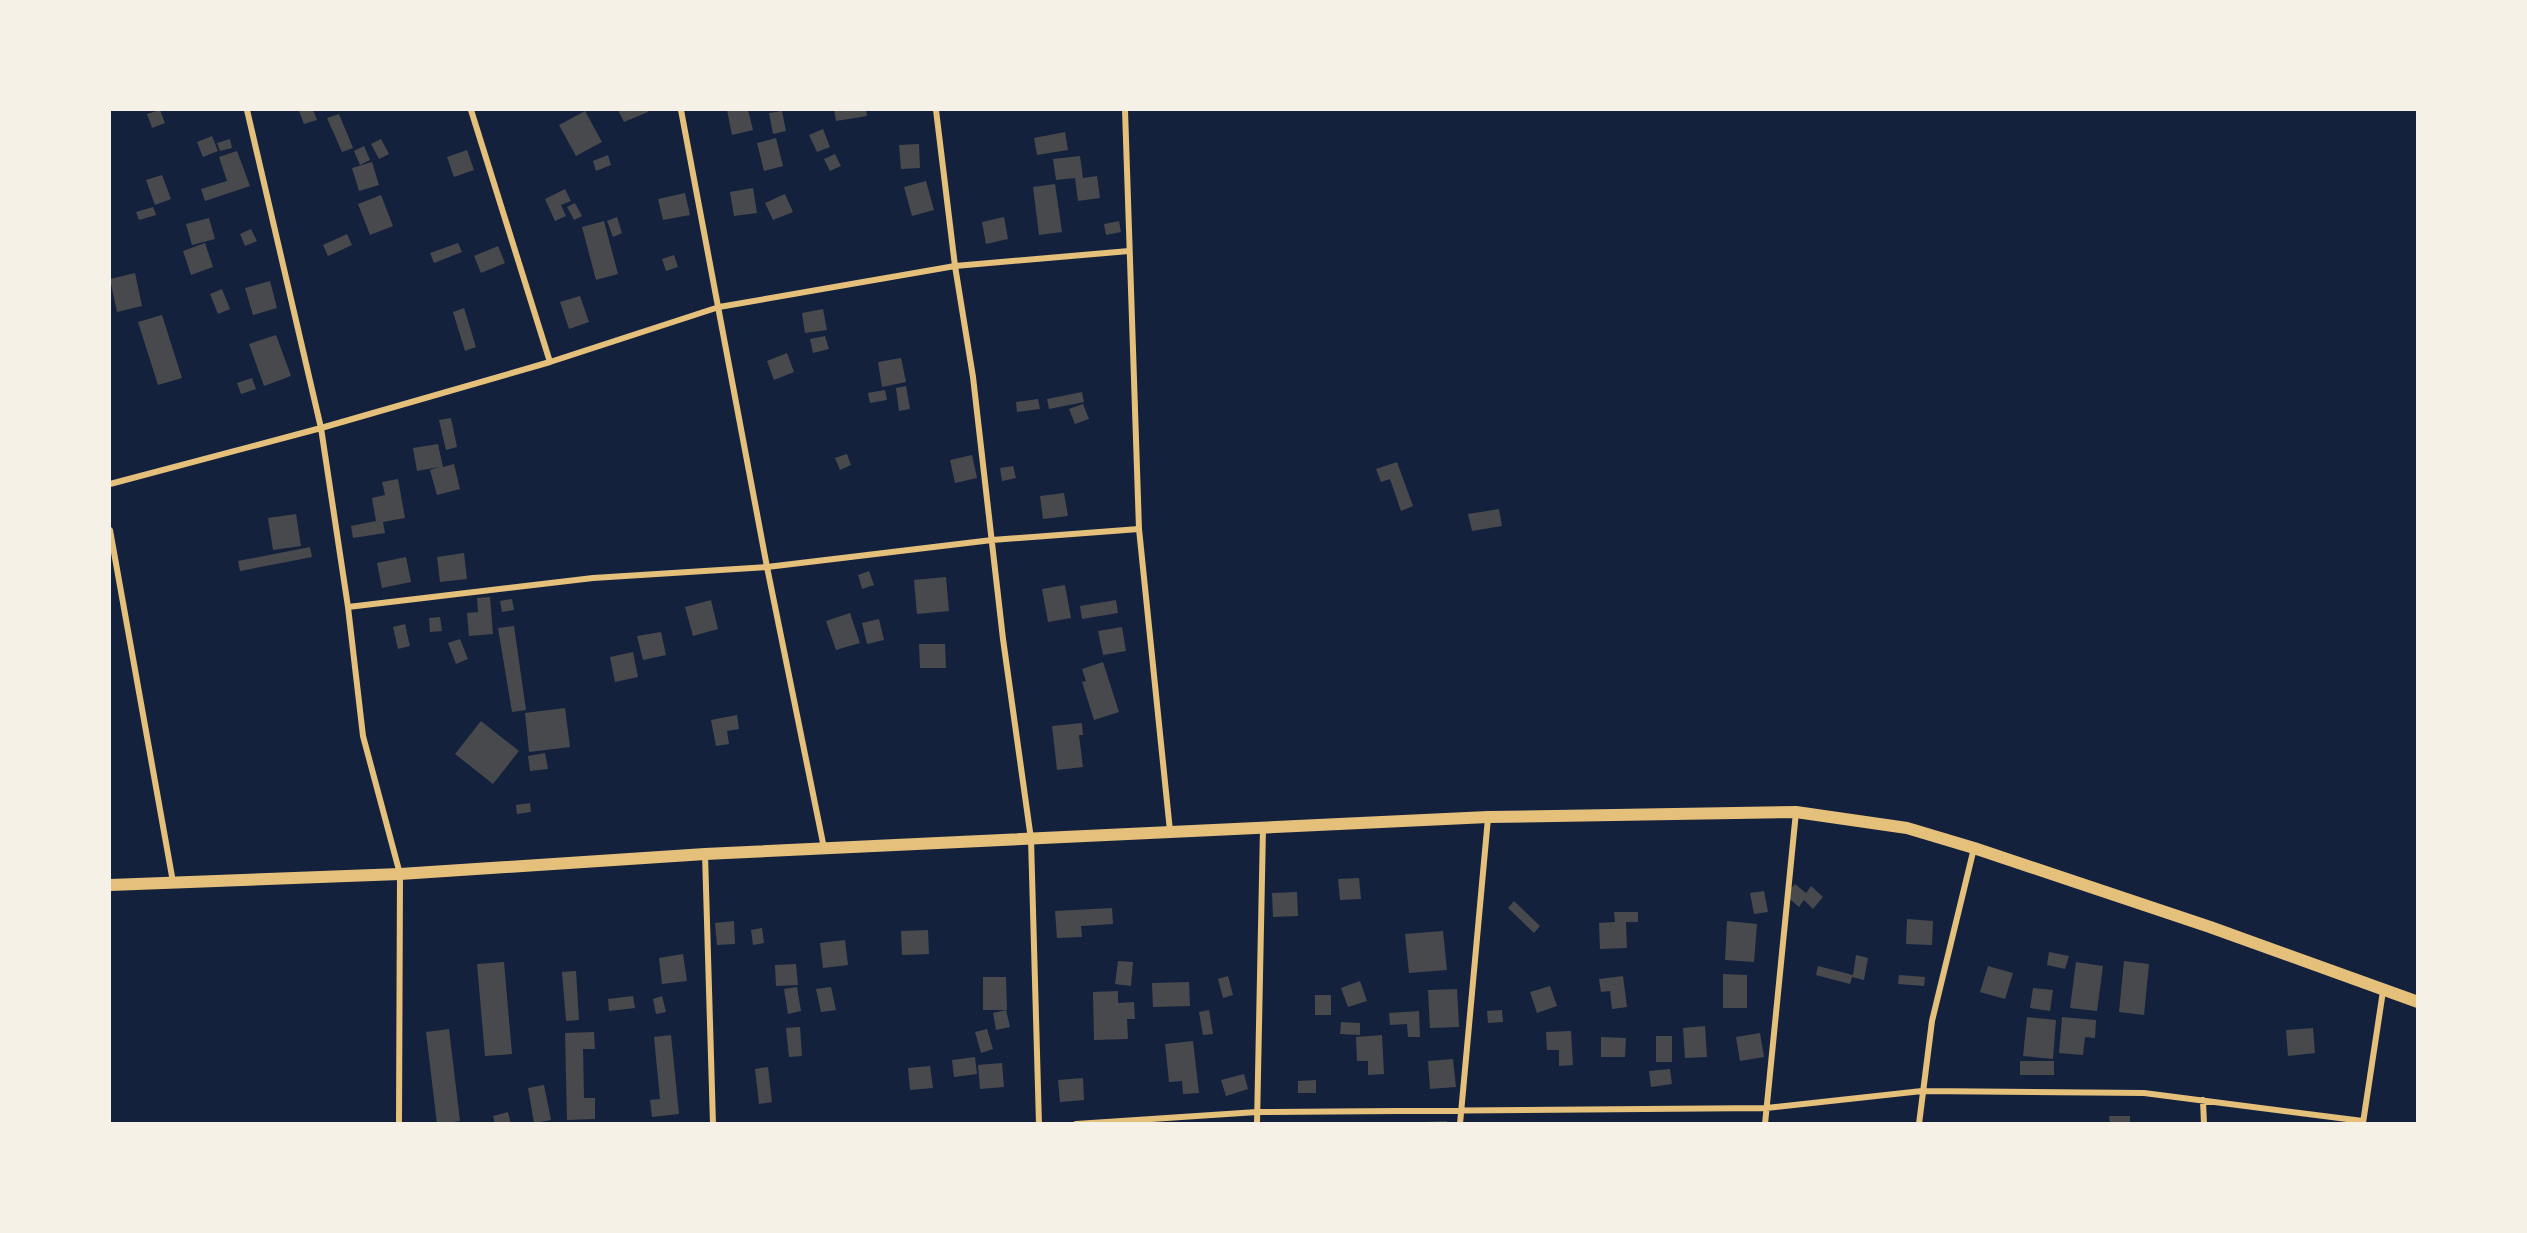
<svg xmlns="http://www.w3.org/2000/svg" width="2527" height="1233" viewBox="0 0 2527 1233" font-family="'Source Sans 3',sans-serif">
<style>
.building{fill:#48494c}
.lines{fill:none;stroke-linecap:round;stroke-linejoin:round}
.minor{stroke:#e5c07b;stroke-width:6}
.secondary{stroke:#e5c07b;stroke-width:12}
</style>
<rect width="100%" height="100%" fill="#14213d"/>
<path class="building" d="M160,110L165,123L152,128L147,114Z
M313,110L317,120L304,124L299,111Z
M618,110H647L648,112L624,122Z
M727,110H748L753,130L732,135Z
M834,110H866L867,116L836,121Z
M585,111L602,142L576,156L559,125Z
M782,111L786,131L773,134L769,113Z
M339,114L353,148L342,152L327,118Z
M823,129L830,147L817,152L809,135Z
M1065,132L1068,150L1037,155L1034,138Z
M212,136L218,151L203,157L197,142Z
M776,138L783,166L764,171L757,143Z
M230,139L232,148L220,151L217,143Z
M381,139L389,154L379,159L371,144Z
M919,144L920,168L901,169L899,145Z
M364,146L370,160L360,165L354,151Z
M467,150L474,170L454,177L447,157Z
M237,151L250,186L205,201L201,189L227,181L219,157Z
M835,154L841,166L830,171L824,159Z
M608,155L611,165L596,171L593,161Z
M1080,156L1083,178L1097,176L1100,198L1078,201L1075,178L1056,180L1053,159Z
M372,162L379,185L359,191L352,168Z
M162,175L171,199L155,205L146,180Z
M926,181L934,210L912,216L904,187Z
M1055,184L1062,232L1039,235L1033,187Z
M753,188L757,213L734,216L730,192Z
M565,189L571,201L561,205L566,216L555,221L545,199Z
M685,193L690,215L663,220L658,199Z
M785,194L793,212L773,220L765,203Z
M381,195L393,226L370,235L358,204Z
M575,203L582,216L574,220L567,207Z
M153,207L156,215L139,220L136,212Z
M617,217L622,233L613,237L607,221Z
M1004,217L1008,239L986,244L982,222Z
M209,218L215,239L192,245L186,224Z
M604,221L618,274L596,280L582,227Z
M1119,221L1121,232L1106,235L1104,224Z
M251,229L257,241L245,246L240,234Z
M347,234L352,245L328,256L323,245Z
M205,243L213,267L191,275L183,251Z
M458,243L462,252L434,263L430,253Z
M498,246L505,263L481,273L474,256Z
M674,255L678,267L666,271L662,259Z
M135,273L142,306L117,312L110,279Z
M270,281L277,308L253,315L245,288Z
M222,289L230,309L218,314L210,294Z
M580,296L589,322L569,329L560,302Z
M464,308L476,347L465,351L453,312Z
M823,309L827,330L805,333L802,313Z
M162,315L182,378L158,385L138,322Z
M276,335L291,376L264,386L249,344Z
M825,336L829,349L813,353L810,339Z
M787,353L794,372L774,380L767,361Z
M901,358L906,382L882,387L878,362Z
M252,378L256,389L241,394L237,383Z
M906,386L910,409L899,411L896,388Z
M885,390L887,400L870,403L868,393Z
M1082,392L1084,402L1049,409L1047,399Z
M1038,399L1040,409L1017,412L1016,402Z
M1083,404L1089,419L1075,424L1069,409Z
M451,418L457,447L446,450L439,420Z
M438,444L443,467L454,464L460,489L437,495L430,470L439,467L417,471L413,448Z
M847,454L851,465L840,470L835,458Z
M972,455L977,478L955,483L950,460Z
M1397,462L1413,506L1401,511L1390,479L1381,482L1376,469Z
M1013,466L1016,478L1002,481L1000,468Z
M398,479L405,518L383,522L385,533L353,538L351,526L376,521L372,498L385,495L382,482Z
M1064,493L1068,516L1043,519L1040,496Z
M1499,509L1502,526L1472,531L1468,514Z
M296,514L301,546L273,550L268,518Z
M310,547L312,557L240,571L238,561Z
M464,553L467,579L440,582L437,557Z
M406,557L411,582L382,588L377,563Z
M869,571L874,585L862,589L858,575Z
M946,577L949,611L917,614L914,580Z
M1065,585L1071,618L1048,622L1042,589Z
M490,597L493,634L469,636L467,613L478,612L477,598Z
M512,599L514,610L502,612L500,601Z
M711,600L718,629L693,636L685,607Z
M1116,600L1118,613L1082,619L1080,606Z
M850,613L860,643L836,650L826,621Z
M440,617L442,631L430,632L429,618Z
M879,619L884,640L867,644L862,623Z
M405,624L410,646L398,649L393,627Z
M514,626L526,710L512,712L498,628Z
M1122,627L1126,651L1103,655L1098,631Z
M661,632L666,655L643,660L637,636Z
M460,639L468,659L456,664L448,643Z
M919,644H945L946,668H920Z
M633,652L638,677L615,682L610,657Z
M1103,662L1119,712L1094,720L1082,682L1086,681L1082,669Z
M565,708L570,747L529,752L525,713Z
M737,715L739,729L727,731L729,744L716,746L711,720Z
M481,721L519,751L493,784L455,754Z
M1082,723L1083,735H1079L1083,767L1057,770L1052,726Z
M545,753L548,769L530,771L528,756Z
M530,803L531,812L517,814L516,805Z
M1359,878L1361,899L1340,900L1338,879Z
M1795,884L1806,893L1811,886L1823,897L1813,909L1804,900L1799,907L1785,895Z
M1764,891L1768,912L1754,914L1750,893Z
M1297,892L1298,916L1273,917L1272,893Z
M1514,901L1540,926L1534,933L1508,908Z
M1112,908L1113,924L1081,926L1082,937L1057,938L1055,911Z
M1614,912H1638V922H1626L1627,948L1600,949L1599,923L1615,922Z
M1907,919L1933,921L1932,945L1906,944Z
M734,921L735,944L717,945L715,923Z
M1727,921L1757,924L1754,962L1725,960Z
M762,928L764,943L753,945L751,930Z
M928,930L929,954L902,955L901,931Z
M1443,931L1447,970L1409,973L1405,934Z
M845,940L848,965L823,968L820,943Z
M2049,952L2069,956L2065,969L2047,965Z
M683,954L687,981L662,984L659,958Z
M1856,955L1868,958L1864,980L1852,977L1850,984L1816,975L1818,966L1853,975Z
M1118,961L1133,962L1131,986L1115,984Z
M2124,961L2149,964L2144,1015L2119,1012Z
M504,962L512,1054L485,1056L477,964Z
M2076,962L2103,966L2097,1011L2070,1008Z
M796,964L798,985L776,986L775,965Z
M1988,966L2013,973L2005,999L1980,992Z
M576,971L579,1020L566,1021L562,972Z
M1723,974L1747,975V1008H1723Z
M1899,975L1925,977L1924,986L1898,984Z
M1228,976L1233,995L1223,998L1218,979Z
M1623,976L1627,1007L1612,1009L1610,991L1601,992L1599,979Z
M983,977H1006L1007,1010H983Z
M1360,981L1367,1001L1348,1007L1341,988Z
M1189,982L1190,1006L1153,1007L1152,983Z
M1550,986L1557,1006L1537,1013L1530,992Z
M797,987L801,1011L788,1014L784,989Z
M831,987L836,1010L821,1012L816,989Z
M2033,988L2053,990L2050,1011L2030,1008Z
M1457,989L1459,1027L1430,1028L1428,990Z
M1118,991V1003L1134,1002L1135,1019H1127L1128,1039L1094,1040L1093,992Z
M1315,995H1331V1015H1315Z
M633,996L635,1008L609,1011L608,999Z
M662,996L666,1012L656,1014L653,999Z
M1006,1010L1010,1027L996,1030L993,1013Z
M1209,1010L1213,1034L1203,1035L1199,1012Z
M1502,1010L1503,1022L1488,1023L1487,1011Z
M1419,1011L1420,1037H1408L1407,1024L1390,1025L1389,1013Z
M2027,1017L2056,1020L2053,1059L2023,1056Z
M2062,1017L2096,1020L2095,1038L2085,1037L2083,1055L2059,1053Z
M1341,1022L1360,1023V1035L1340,1034Z
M1705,1026L1707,1057L1685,1058L1683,1028Z
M800,1027L802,1056L789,1057L786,1028Z
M2313,1028L2315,1053L2288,1056L2286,1030Z
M449,1029L460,1121L437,1124L426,1032Z
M987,1029L993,1049L981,1053L975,1032Z
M1571,1031L1573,1065L1559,1066V1050H1547L1546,1032Z
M594,1032L595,1049H583L584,1098H595V1119L567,1120L565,1033Z
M1760,1033L1764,1057L1740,1061L1736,1037Z
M671,1035L679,1114L652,1117L650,1100L660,1099L654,1037Z
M1382,1035L1384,1074L1368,1075V1061H1357L1356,1037Z
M1656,1036H1672V1062H1656Z
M1601,1037L1626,1038L1625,1057H1601Z
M1193,1041L1199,1093L1183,1094L1182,1081L1169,1082L1165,1044Z
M975,1057L977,1074L954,1077L952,1060Z
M1453,1059L1456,1087L1430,1089L1428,1061Z
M2020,1061H2054V1075H2020Z
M1002,1063L1004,1087L980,1089L978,1065Z
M930,1066L933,1088L910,1090L908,1068Z
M768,1067L772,1102L759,1104L755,1069Z
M1670,1069L1672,1084L1651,1087L1649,1071Z
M1244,1074L1248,1089L1226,1096L1221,1080Z
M1083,1078L1084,1100L1060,1102L1058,1080Z
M1316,1080V1093H1298V1081Z
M544,1085L551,1120L534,1123L528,1088Z
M508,1112L511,1124H495L493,1116Z
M2109,1116H2130V1124H2110Z
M1447,1121V1124H1423V1122Z"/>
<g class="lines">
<path class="minor" d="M247,110L321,428L348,607L363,736L400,874L399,1124
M471,110L550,362
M681,110L767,567L824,848
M936,110L955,266L973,377L1003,639L1031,839L1039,1124
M1125,110L1139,529L1170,831
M110,484L321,428L550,362L719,307L955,266L1129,251
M110,530L173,882
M348,607L593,578L767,567L992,540L1139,529
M705,854L713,1124
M2203,1100L2204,1124
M2363,1123L2383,991
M1076,1124L1257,1112L1766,1108L1922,1091L2144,1093L2363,1121
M1257,1124L1263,828
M1460,1124L1488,818
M1765,1124L1796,812
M1919,1124L1932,1021L1974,848"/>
<path class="secondary" d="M110,885L400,874L705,854L1488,817L1796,812L1907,828L1974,848L2210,927L2418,1002"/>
</g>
<rect width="2527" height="1233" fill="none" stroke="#f6f1e7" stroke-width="222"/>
</svg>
